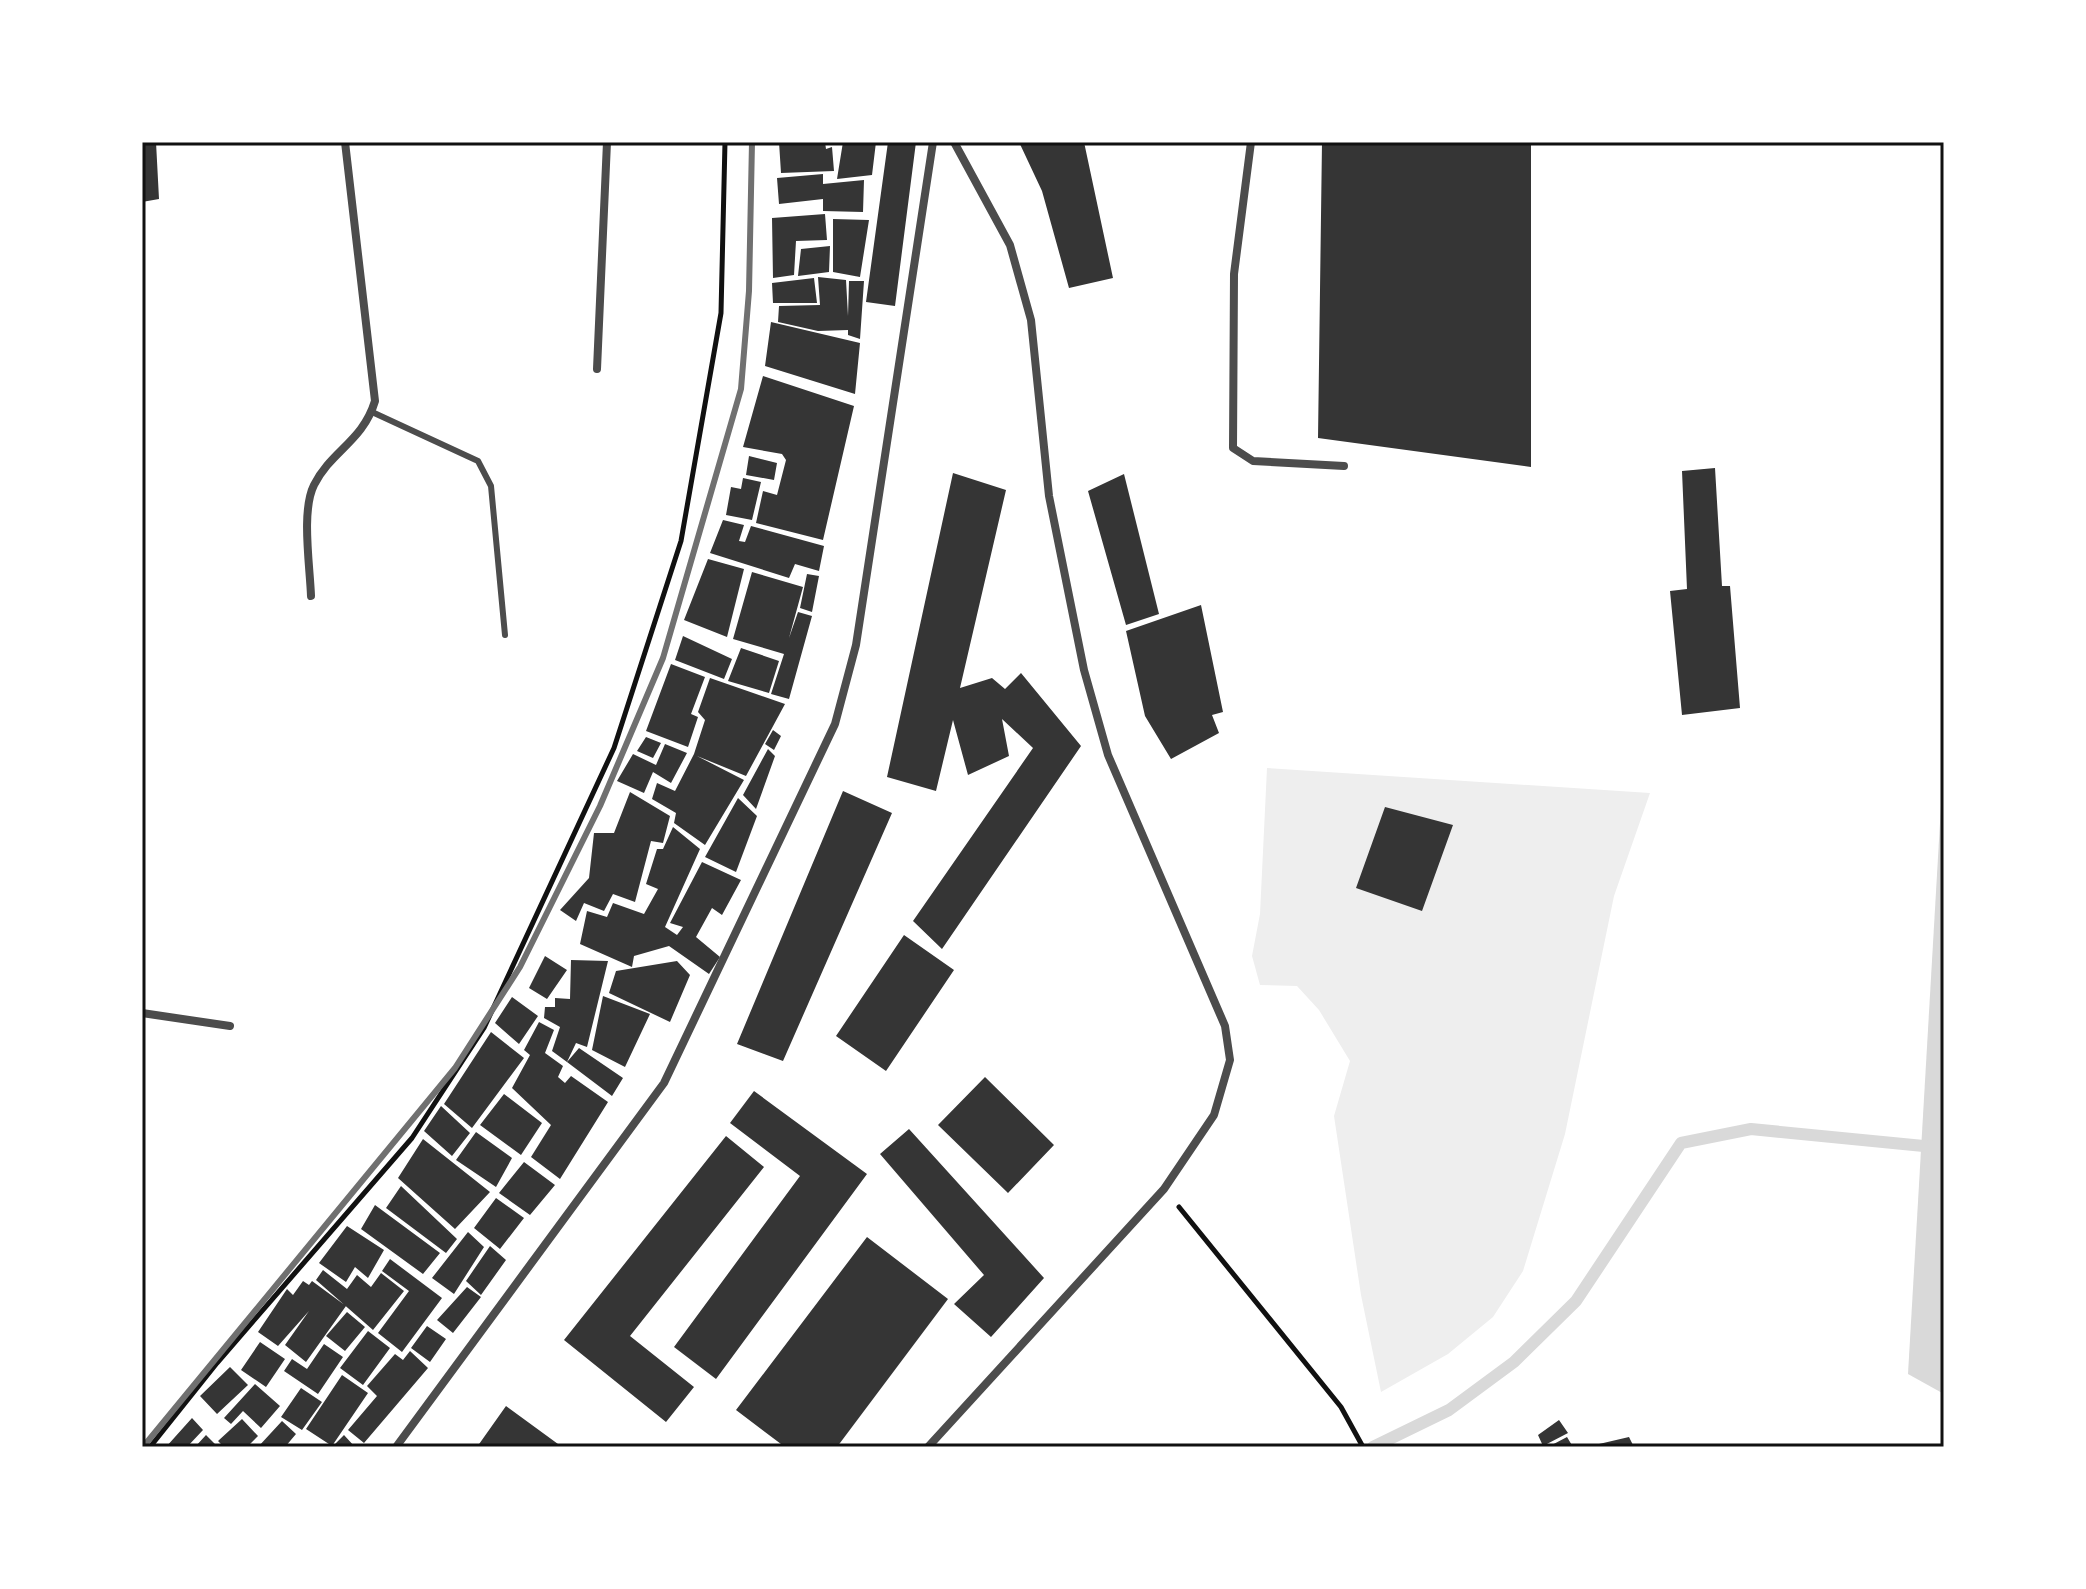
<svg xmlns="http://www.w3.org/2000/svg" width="2086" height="1589" viewBox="0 0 2086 1589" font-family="Lato,sans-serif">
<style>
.green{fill:#eee}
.water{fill:#d9d9d9}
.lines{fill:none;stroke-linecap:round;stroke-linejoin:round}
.stream{stroke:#d9d9d9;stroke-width:12}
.building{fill:#353535}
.path{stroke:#111;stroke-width:5}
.service{stroke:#4c4c4c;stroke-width:6}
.minor{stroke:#4c4c4c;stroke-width:8}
.rail{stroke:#707070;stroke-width:6}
.neatline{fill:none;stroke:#111;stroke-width:3}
</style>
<rect width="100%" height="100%" fill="#fff"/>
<path class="green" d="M1267,768L1650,793L1614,896L1565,1134L1523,1271L1493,1317L1448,1354L1381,1392L1361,1295L1334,1116L1350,1061L1319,1010L1297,986L1260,985L1252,956L1260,914Z"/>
<path class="water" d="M1944,754V1394L1908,1374Z"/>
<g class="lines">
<path class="stream" d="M1373,1447L1449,1410L1514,1362L1576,1301L1681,1143L1751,1129L1944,1148"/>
</g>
<path class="building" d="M142,142H156L159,199L142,202Z
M779,142H825L826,149L832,147L834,171L781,173Z
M843,142H876L872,175L837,179Z
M888,142H916L895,306L866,302Z
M1019,142H1084L1113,278L1069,288L1042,191Z
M1322,142H1531V467L1318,438Z
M823,174V184L864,180L863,212L823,211V199L779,204L777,178Z
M825,214L827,240L796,241L794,275L773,278L772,218Z
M833,219L869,220L860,277L833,272Z
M830,246L829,272L798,276L801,249Z
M818,277L846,280L848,316L849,281H864L860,339L848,335V330L818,331L778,322L779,306L820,305Z
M814,278L817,303H773L772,283Z
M771,322L860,343L855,394L765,366Z
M763,376L854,406L823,540L756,523L763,491L777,495L786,460L782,454L743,447Z
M749,456L777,463L774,480L746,475Z
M1715,468L1722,586H1730L1740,708L1682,715L1670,591L1687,589L1682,471Z
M953,473L1006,490L960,688L992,678L1005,689L1021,673L1081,746L942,949L913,921L1033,748L1002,719L1009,756L968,775L953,720L936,791L887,777Z
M1124,474L1159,614L1126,625L1088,491Z
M743,478L761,482L752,520L726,515L731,487L741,489Z
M723,520L744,525L739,541L745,542L751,526L824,546L819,571L795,564L789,578L710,553Z
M708,559L744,569L727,637L684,620Z
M752,572L803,587L789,638L798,612L812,616L789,699L771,694L784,654L733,639Z
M807,574L819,576L812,612L800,608Z
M1201,605L1223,712L1212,715L1219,733L1171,759L1145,716L1126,631Z
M683,636L732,659L724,679L675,660Z
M741,648L779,661L769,693L728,681Z
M671,664L705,677L691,714L698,717L688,747L646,731Z
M710,678L785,704L746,776L697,756L744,780L705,845L674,823L676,813L652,799L657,783L675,791L694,754L705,720L698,712Z
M773,730L781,736L774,750L765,744Z
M646,737L661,743L653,758L637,751Z
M665,744L687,753L671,783L653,772L644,793L617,781L633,754L656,765Z
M768,749L775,756L756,809L743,795Z
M843,791L892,813L783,1061L737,1044Z
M630,792L670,816L663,843L651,841L635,902L613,894L604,911L584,903L576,921L560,910L589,878L594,833H614Z
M738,798L757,816L736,872L705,857Z
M1385,807L1453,825L1422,911L1356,888Z
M673,827L700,849L665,927L677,935L683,927L670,923L702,862L741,880L722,915L712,908L696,937L720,957L709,974L669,946L634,956L632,967L580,944L587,911L607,917L613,903L644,914L658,889L646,884L657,849H663Z
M904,935L954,970L886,1071L836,1036Z
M545,956L567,970L547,999L529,988Z
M571,960L608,961L587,1047L576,1043L567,1062L552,1051L560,1027L544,1018L545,1007H555V998L570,999Z
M677,961L690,975L670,1022L609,993L616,971Z
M603,996L650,1014L625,1067L592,1050Z
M512,997L538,1016L519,1044L495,1023Z
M539,1022L554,1030L545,1053L563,1066L558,1077L565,1083L571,1076L608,1102L560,1179L531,1157L551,1125L512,1088L530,1055L524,1050Z
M491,1032L524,1058L472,1128L444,1104Z
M579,1048L623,1078L612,1096L567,1062Z
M985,1077L1054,1145L1008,1193L938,1125Z
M754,1091L867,1174L716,1379L674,1347L800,1176L730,1123Z
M504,1094L542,1123L521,1155L480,1125Z
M441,1106L470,1133L452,1156L424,1131Z
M909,1129L1044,1278L991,1337L954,1304L984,1275L880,1154Z
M476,1132L512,1158L496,1187L456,1160Z
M726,1136L764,1167L630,1336L694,1387L666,1422L564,1340Z
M423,1139L490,1192L455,1229L398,1178Z
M524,1162L555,1185L530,1215L499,1193Z
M401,1186L457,1239L446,1253L386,1208Z
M496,1198L524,1218L500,1249L474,1228Z
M375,1205L440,1253L423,1274L361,1229Z
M347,1226L384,1250L368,1278L355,1267L346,1282L319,1263Z
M468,1232L484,1247L454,1294L432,1278Z
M867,1237L948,1299L837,1447H785L736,1410Z
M490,1246L506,1260L481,1295L466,1281Z
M390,1259L442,1298L402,1352L378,1333L409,1291L382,1271Z
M323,1270L347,1289L357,1275L371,1287L381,1273L404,1291L373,1330L316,1280Z
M303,1281L309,1285L312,1281L346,1306L306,1362L285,1345L309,1311L278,1346L258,1332L287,1289L293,1295Z
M467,1287L481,1297L453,1333L437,1320Z
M347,1312L365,1327L345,1351L326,1336Z
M427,1326L446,1339L430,1362L411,1348Z
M368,1331L390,1348L363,1385L340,1368Z
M260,1342L285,1359L266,1387L241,1370Z
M324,1344L343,1357L318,1394L284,1371L292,1359L307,1369Z
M410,1351L428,1368L364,1443L348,1430L377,1396L367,1386L395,1354L403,1360Z
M230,1367L248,1385L217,1414L200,1396Z
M342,1375L368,1393L332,1446L306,1429Z
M255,1384L280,1406L261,1428L243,1411L231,1424L224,1418Z
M301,1388L322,1402L302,1430L281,1417Z
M506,1406L558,1444L561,1447H477Z
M192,1418L203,1430L187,1447H166Z
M242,1419L258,1436L247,1447H224L218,1441Z
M1559,1420L1568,1433L1543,1446L1538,1435Z
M282,1421L296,1434L285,1447H258Z
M206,1435L218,1447H195Z
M344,1435L355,1447H332Z
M1567,1437L1573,1447H1548Z
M1629,1437L1634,1447L1599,1444Z"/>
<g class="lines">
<path class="path" d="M1179,1207L1341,1407L1363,1447
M150,1447L217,1363L412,1138L484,1028L614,748L681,541L721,313L725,142"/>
<path class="service" d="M372,412L478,461L491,486L505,635"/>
<path class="minor" d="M1251,142L1234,274L1233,448L1253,461L1344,466
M597,369L607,142
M311,596C310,566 301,511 314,485C331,451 363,441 375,401L345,142
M142,1013L230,1026
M396,1447L664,1083L835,724L856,645L933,142
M928,1447L1164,1189L1214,1115L1230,1060L1225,1026L1108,755L1084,670L1049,496L1031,320L1010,245L954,142"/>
<path class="rail" d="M143,1447L455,1068L520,967L600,806L663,658L741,389L749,291L752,142"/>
</g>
<rect width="2086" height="1589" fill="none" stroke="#ffffff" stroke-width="288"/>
<rect x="144" y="144" width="1798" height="1301" class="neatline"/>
</svg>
